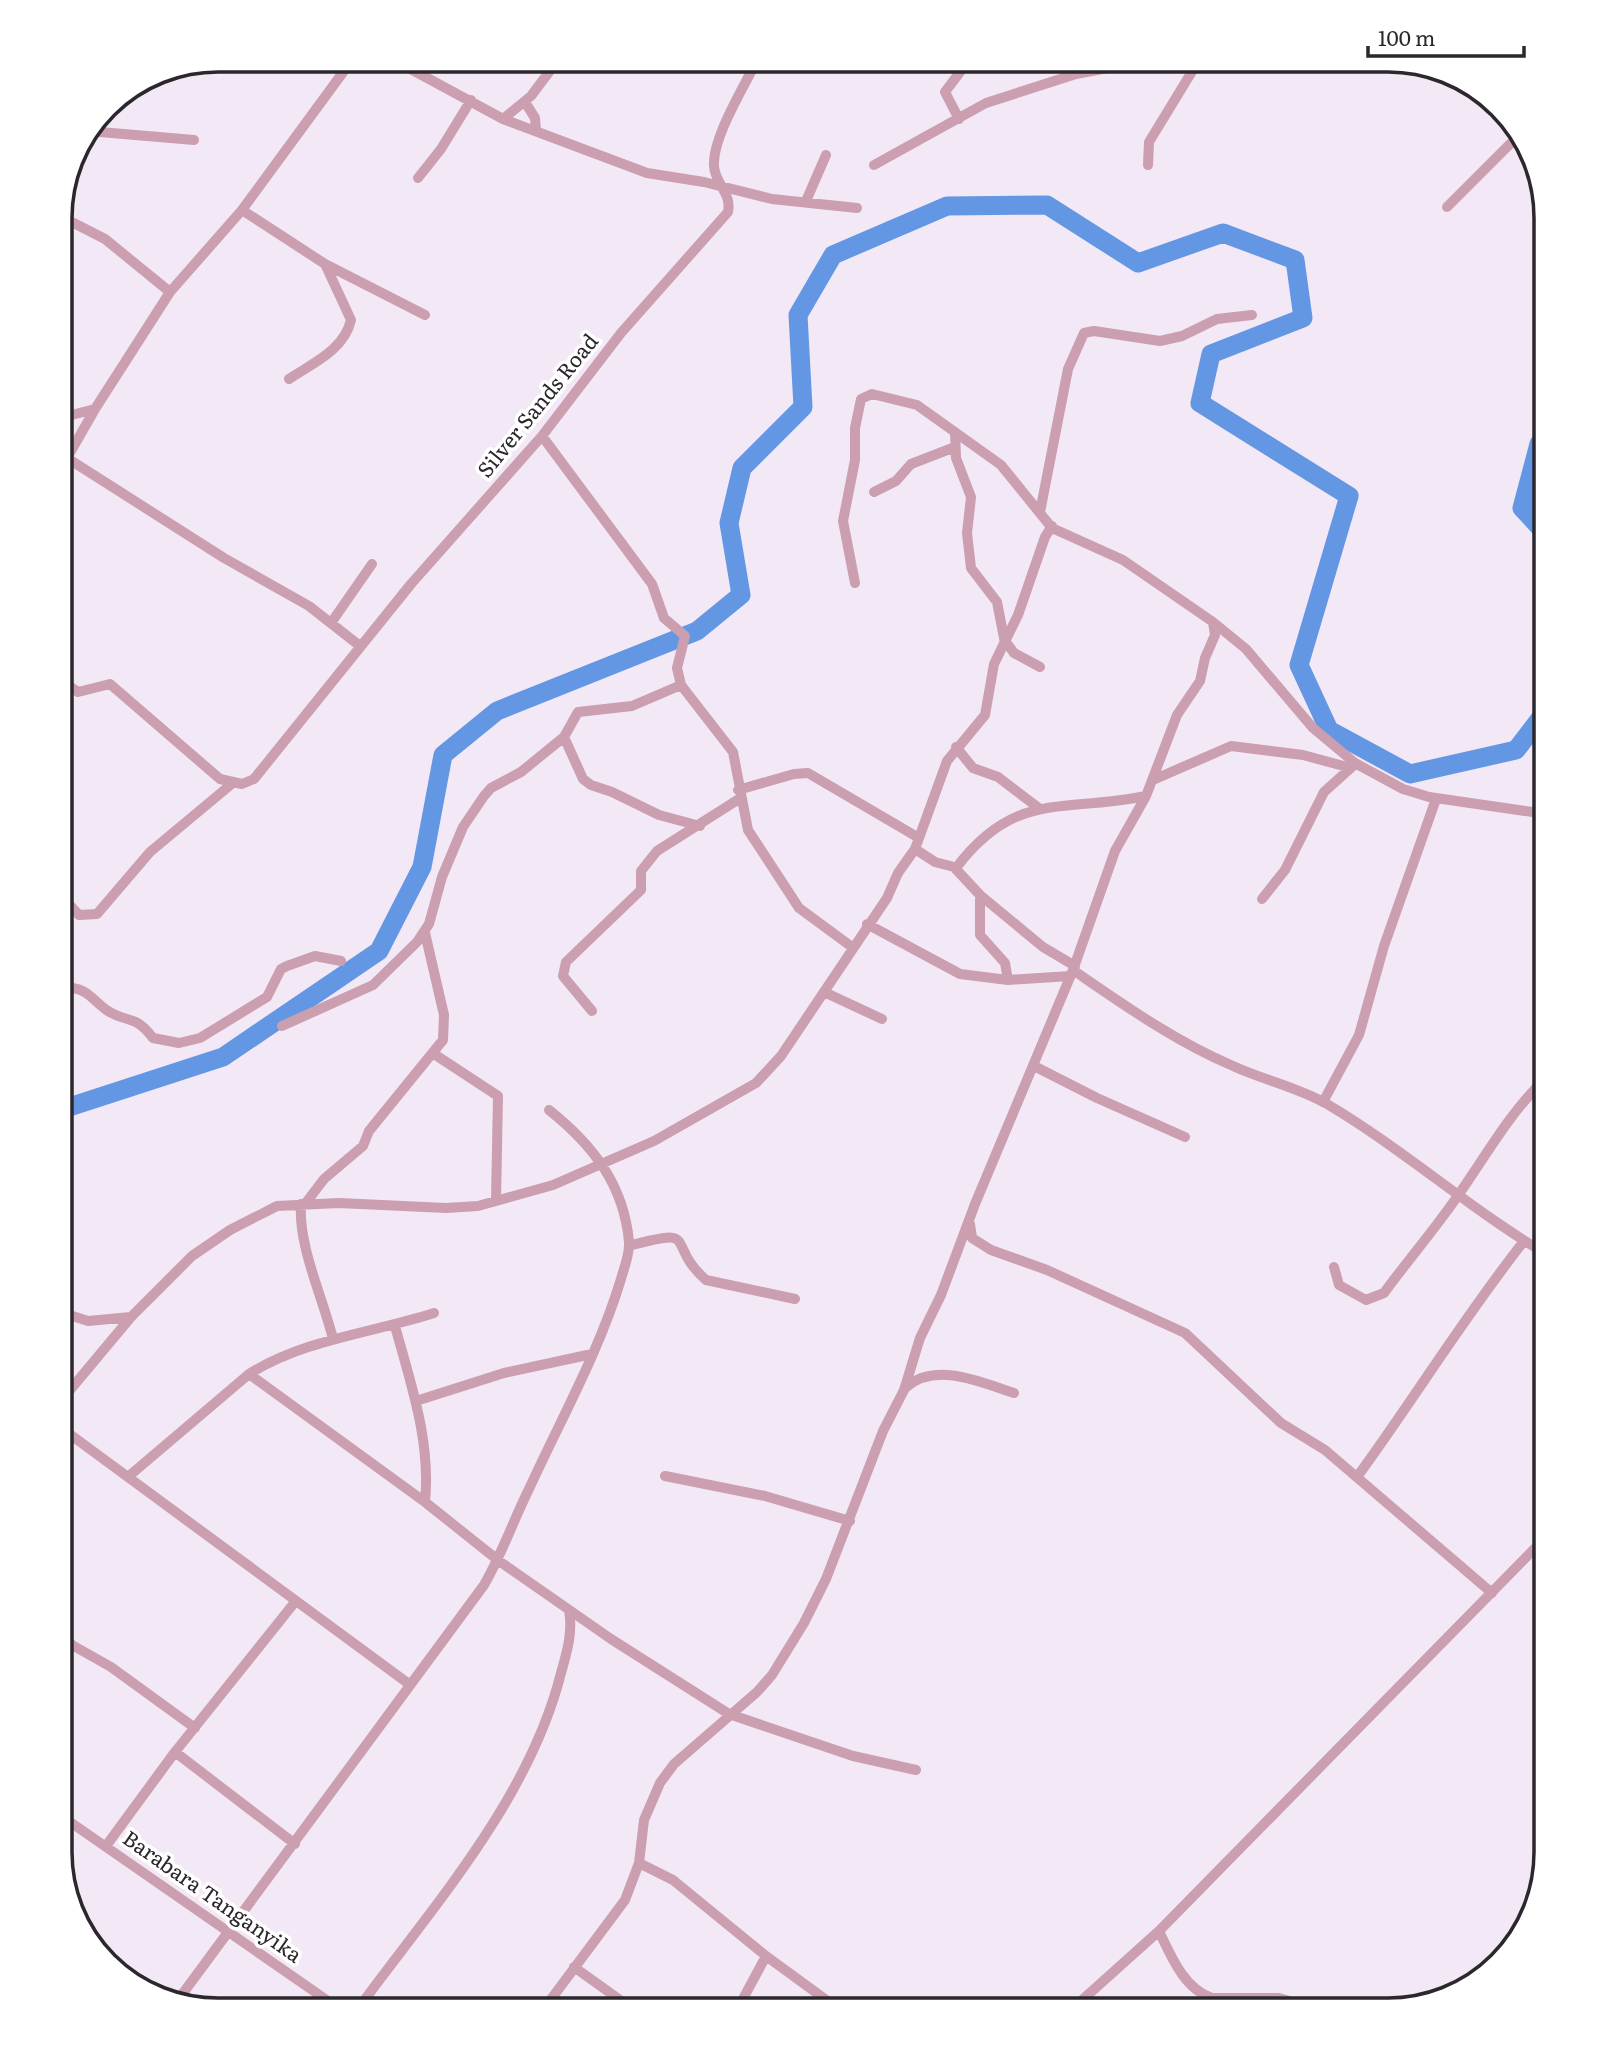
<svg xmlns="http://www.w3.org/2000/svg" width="1606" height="2070" viewBox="0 0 1606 2070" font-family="Literata,serif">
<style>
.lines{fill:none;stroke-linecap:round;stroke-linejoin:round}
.river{stroke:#6397e4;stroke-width:19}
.street{stroke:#cb9eb0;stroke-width:10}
.labels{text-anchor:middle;stroke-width:7;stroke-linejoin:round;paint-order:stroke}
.street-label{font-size:21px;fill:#2b272c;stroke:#fff}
.rim{fill:none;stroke:#2b272c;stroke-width:3.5}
</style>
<rect width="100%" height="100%" fill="#f3e8f5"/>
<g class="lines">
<path class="river" d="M1546,534L1522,508L1539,444L1546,442
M60,1110L223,1057L379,951L422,867L443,755L497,711L697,631L741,595L729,523L742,468L803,407L798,315L833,255L947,206L1047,205L1138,263L1223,233L1295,260L1303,318L1211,354L1200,403L1349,496L1299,665L1329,730L1410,774L1516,750L1546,711"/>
<path class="street" d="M394,60L503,119L647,173L704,182L772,199L857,208
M525,102L535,118L536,131
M503,119L531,96L558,60
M959,119L945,92L969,60
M96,122V130L100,132L194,140
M874,165L986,103L1076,74L1134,63L1192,69
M1148,165L1149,142L1199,60
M418,178L441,149L471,100
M806,201L826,155
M1447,207L1521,133
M242,210L325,264L425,315
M60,216L105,239L170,292
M289,379C313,363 344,350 351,320L325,264
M60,418L95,409
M955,432L956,458L971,497L967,533L971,568L997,602L1005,643
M542,436L652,584L664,618L685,636L677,668L681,685L733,752L748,830L799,908L852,947
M67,458L224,558L309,606L360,646
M60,485L67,458L95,409L170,292L242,210L352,60
M874,492L896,481L911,464L955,447
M1040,512L1068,369L1084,333L1094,331L1160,341L1182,336L1217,319L1252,315
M855,583L843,521L855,460V428L861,399L872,394L917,405L1001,465L1052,528L1123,560L1213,622L1246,649L1313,728L1355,763L1403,789L1429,797L1546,814
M331,623L372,564
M1006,642L1014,653L1040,667
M60,680L78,692L110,684L220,779L242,784L254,779L411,584L542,436L621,333L728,212C732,193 715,184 714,166C712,138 744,87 757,60
M564,737L583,779L591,785L612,792L659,815L700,826
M956,747L973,768L998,777L1040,809
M1153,780L1231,746L1303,755L1351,768
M738,790L794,774L808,773L919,838
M915,849L935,862L954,867L980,895L1043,947L1075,966
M956,868C1015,790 1062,813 1146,796
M60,895L79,915L97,914L150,852L234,782
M980,895V935L1005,963L1008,980
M1262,899L1285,870L1324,792L1354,765
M867,924L960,974L1008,980L1070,976
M1073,970C1124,1005 1176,1042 1233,1066C1263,1080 1298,1087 1327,1104C1403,1149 1470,1209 1546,1254
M824,992L882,1019
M60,999L72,988C89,990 93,1001 108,1011C128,1024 134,1013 153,1038L179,1043L200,1038L267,997L281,969L287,966L315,956L341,961
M592,1011L563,976L566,962L641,890V871L657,851L739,799
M282,1026L373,985L417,942L429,924L442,877L463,827L484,796L491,788L521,772L564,737L578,712L632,706L681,685
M434,1054L498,1096L496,1200
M1034,1066L1097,1098L1185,1137
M1323,1102L1359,1035L1384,946L1436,799
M301,1204C298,1246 323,1298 333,1339
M305,1204L324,1179L363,1146L369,1131L443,1040L444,1015L425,933
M970,1224L972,1238L991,1250L1047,1270L1185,1333L1281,1423L1325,1450L1492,1593
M629,1246C702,1226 664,1243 706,1280L795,1299
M1334,1267L1339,1285L1366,1300L1384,1293C1408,1260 1436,1228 1459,1194C1487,1154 1510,1112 1546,1078
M60,1312L88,1321L131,1317
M395,1326C411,1385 431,1441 425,1502
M249,1374L425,1502L499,1561L611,1639L729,1714L853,1756L916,1770
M905,1388C935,1361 980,1382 1014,1393
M416,1401L504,1373L592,1354
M60,1402L131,1317L192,1256L230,1230L277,1206L339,1203L446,1208L478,1206L553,1185L654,1141L756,1083L781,1056L887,898L898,873L915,849L947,761L985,715L994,664L1018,615L1045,537L1052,526
M60,1427L409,1684
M129,1476L249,1374C305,1339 372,1333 434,1313
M665,1476L765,1496L850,1521
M1357,1477C1414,1399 1464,1317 1524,1241
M60,1632L72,1645L111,1667L195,1728
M60,1662L72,1645
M175,1752L295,1844
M60,1815L341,2010
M106,1846L175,1752L295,1602
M639,1863L673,1880L766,1956L840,2010
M1159,1931C1171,1956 1184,1989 1212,1998H1279L1321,2010
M574,1967L634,2010
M178,2000L484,1585C502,1554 513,1521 529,1489C561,1419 599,1352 621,1279C624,1268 630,1254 629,1242C624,1185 593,1145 549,1110
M357,2010C433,1906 529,1800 561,1673C567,1652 573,1632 569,1610
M543,2010L625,1900L639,1863L644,1820L660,1783L674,1764L757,1692L772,1675L804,1623L826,1579L883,1431L904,1390L920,1338L941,1295L975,1204L1073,970L1115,851L1146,796L1177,715L1200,681L1205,658L1215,635L1213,622
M737,2010L766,1956
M1071,2010L1159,1931L1546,1537"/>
</g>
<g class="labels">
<g class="street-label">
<text transform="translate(538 406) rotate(-51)" y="7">Silver Sands Road</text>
<text transform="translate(212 1897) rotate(35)" y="7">Barabara Tanganyika</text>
</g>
</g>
<path d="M0 0H1606V2070H0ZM218 72H1388A146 146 0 0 1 1534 218V1852A146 146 0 0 1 1388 1998H218A146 146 0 0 1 72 1852V218A146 146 0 0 1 218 72Z" fill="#fff" fill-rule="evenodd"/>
<path class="rim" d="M218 72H1388A146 146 0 0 1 1534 218V1852A146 146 0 0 1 1388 1998H218A146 146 0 0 1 72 1852V218A146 146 0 0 1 218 72Z"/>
<path d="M1368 46v10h156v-10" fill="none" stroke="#2b272c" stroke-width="3.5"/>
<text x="1378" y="46" font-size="21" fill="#2b272c" stroke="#ffffff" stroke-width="5" paint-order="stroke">100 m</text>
</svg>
